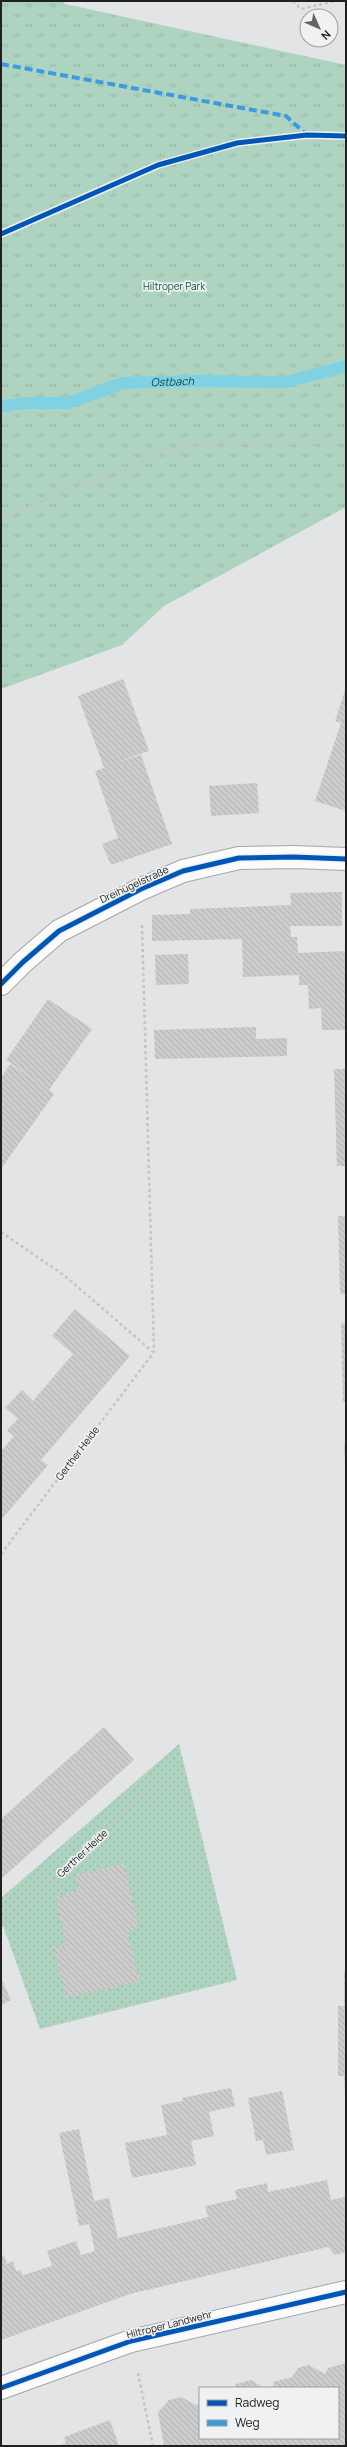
<svg xmlns="http://www.w3.org/2000/svg" width="347" height="2447" viewBox="0 0 347 2447" font-family="Manrope,sans-serif">
<style>
.grass{fill:url(#grass-dots)}
.park{fill:url(#park-tufts)}
.lines{fill:none;stroke-linecap:round;stroke-linejoin:round}
.stream{stroke:#80d2e2;stroke-width:12}
.building{fill:url(#building-back-hatch)}
.minor-casing{stroke:#a5a6a7;stroke-width:24}
.tertiary-casing{stroke:#a5a6a7;stroke-width:24}
.path{stroke:#c4c4c5;stroke-width:2.5;stroke-dasharray:3 3;stroke-linecap:butt}
.minor{stroke:#fbfbfb;stroke-width:22}
.tertiary{stroke:#fbfbfb;stroke-width:22}
.quiet{stroke:#3c9be0;stroke-width:4;stroke-dasharray:8 4;stroke-linecap:butt}
.cycleway-casing{stroke:#eff1f3;stroke-width:8}
.cycleway{stroke:#0057b8;stroke-width:5}
.labels{text-anchor:middle;stroke-width:3.5;stroke-linejoin:round;paint-order:stroke}
.park-label{font-size:10px;fill:#075134;stroke:#eff1f3}
.street-label{font-size:10px;fill:#202021;stroke:#eff1f3}
.water-label{font-size:11px;font-style:italic;fill:#0d424c;stroke:#eff1f3}
</style>
<defs>
<pattern id="grass-dots" width="8" height="8" patternUnits="userSpaceOnUse"><rect width="8" height="8" fill="#aed4c1"/><path d="M2 2h.1M6 6h.1" fill="none" stroke="#95b6a6" stroke-width="1.8" stroke-linecap="round"/></pattern>
<pattern id="park-tufts" width="24" height="20" patternUnits="userSpaceOnUse"><rect width="24" height="20" fill="#aed4c1"/><path d="M3 7l-1-3M5 7V3M7 7l1-3M15 17l-1-3M17 17v-4M19 17l1-3" fill="none" stroke="#95b6a6"/></pattern>
<pattern id="building-back-hatch" width="6" height="6" patternUnits="userSpaceOnUse"><rect width="6" height="6" fill="#cccccd"/><path d="M-1 5l2 2M0 0l6 6M5-1l2 2" fill="none" stroke="#afafb0"/></pattern>
</defs>
<rect width="100%" height="100%" fill="#e3e4e5"/>
<path class="grass" d="M179,1744L237,1980L40,2029L1,1920V1898Z"/>
<path class="park" d="M1,1H63L65,4L346,65V507L164,606L122,645L1,689Z"/>
<g class="lines">
<path class="stream" id="s1" d="M1,406L28,403H68L123,383L194,381L286,382L346,366"/>
</g>
<path class="building" d="M123,679L149,751L115,763L141,755L172,844L111,865L102,844L118,838L95,771L104,768L78,696Z
M346,687V811L315,801L341,723L335,721Z
M257,783L259,813L211,816L209,786Z
M342,892V926H290L291,937H297L298,953L346,951V1030H322L321,1008L309,1009L308,985H299V975L243,977L242,939L152,941V915L190,914V909L291,905L290,893Z
M188,954L189,984L156,985L155,955Z
M48,999L92,1029L49,1090L54,1094L1,1169V1078L10,1064L38,1082L6,1060Z
M256,1027V1039L287,1038V1056L155,1059L154,1030Z
M334,1069H346V1166H337Z
M338,1216H346V1294H340Z
M75,1309L130,1356L41,1460L48,1465L1,1520V1451L14,1436L7,1430L18,1419L5,1408L22,1390L33,1401L73,1354L52,1336Z
M341,1323H346V1402H343Z
M344,1443H346V1461H345Z
M104,1727L134,1760L1,1879V1819Z
M124,1864L139,1927L127,1932L140,1981L67,1998L54,1947L66,1945L58,1908H56L58,1906L56,1896L79,1891L75,1875Z
M344,1971H346V2111L344,2076H338V2006H344Z
M1,1978L11,2000L1,2005Z
M231,2088L235,2106L209,2112L214,2136L191,2141L196,2165L132,2178L125,2143L167,2135L161,2105L183,2101L182,2098Z
M282,2091L294,2150L266,2155L263,2140L256,2141L248,2098Z
M79,2129L94,2201L109,2198L118,2238L208,2217L205,2206L237,2199L235,2190L267,2183L268,2192L327,2180L331,2200L346,2197V2252L335,2255L328,2247L130,2294L1,2340V2256L4,2255L7,2264L13,2261L16,2271L20,2270L23,2275L52,2266L47,2251L76,2241L81,2255L95,2251L89,2224L79,2226L59,2133Z
M346,2363V2445L164,2446L158,2412L169,2400L181,2397L196,2405L200,2404V2438H338V2388L270,2387L274,2386L273,2382L292,2377L298,2368L309,2365L325,2374L328,2368Z
M251,2380L264,2388H234L236,2384Z
M110,2420L119,2446H58L66,2443L64,2437Z"/>
<g class="lines">
<g class="minor-casing">
<path id="minor" d="M1,984L23,962L59,931L141,889L183,871L239,858L294,857L346,859"/>
</g>
<g class="tertiary-casing">
<path id="tertiary" d="M1,2388L131,2341L346,2292"/>
</g>
<path class="path" d="M293,1L301,9L335,1
M1,234L158,165L237,143L307,135L346,136
M1,517L184,446L346,440
M142,925L154,1352
M1,1232L65,1276L153,1352
M1,1554L154,1352
M1,1926L162,1778
M138,2373L153,2446"/>
<use href="#minor" class="minor"/>
<use href="#tertiary" class="tertiary"/>
<path class="quiet" d="M1,64L286,116L307,135"/>
<g class="cycleway-casing">
<path id="cycleway" d="M1,234L158,165L237,143L307,135L346,136
M1,984L23,962L59,931L141,889L183,871L239,858L294,857L346,859
M1,2388L131,2341L346,2292"/>
</g>
<use href="#cycleway" class="cycleway"/>
</g>
<g class="labels">
<g class="park-label">
<text x="174" y="290">Hiltroper Park</text>
</g>
<g class="street-label">
<text transform="translate(134 884) rotate(-25)" y="4">Dreihügelstraße</text>
<text transform="translate(77 1453) rotate(-53)" y="4">Gerther Heide</text>
<text transform="translate(82 1853) rotate(-43)" y="4">Gerther Heide</text>
<text transform="translate(169 2324) rotate(-14)" y="4">Hiltroper Landwehr</text>
</g>
<g class="water-label">
<text dy="4" stroke="none"><textPath href="#s1" startOffset="175">Ostbach</textPath></text>
</g>
</g>
<rect width="347" height="2447" fill="none" stroke="#202021" stroke-width="4"/>
<rect x="199" y="2387" width="140" height="52" fill="#eff1f3" stroke="#9c9d9f"/>
<rect x="207" y="2400" width="20" height="6" fill="#0057b8" stroke="#9c9d9f"/>
<text x="235" y="2407" font-size="12" fill="#202021">Radweg</text>
<rect x="207" y="2420" width="20" height="6" fill="#3c9be0" stroke="#9c9d9f"/>
<text x="235" y="2427" font-size="12" fill="#202021">Weg</text>
<g transform="translate(319 28) rotate(135)"><circle r="19" fill="#eff1f3" stroke="#9c9d9f"/>
<path d="M0-3L7 15L0 10L-7 15Z" fill="#646566"/>
<text y="-6" font-size="11" font-weight="bold" text-anchor="middle" fill="#202021">N</text>
</g>
</svg>
